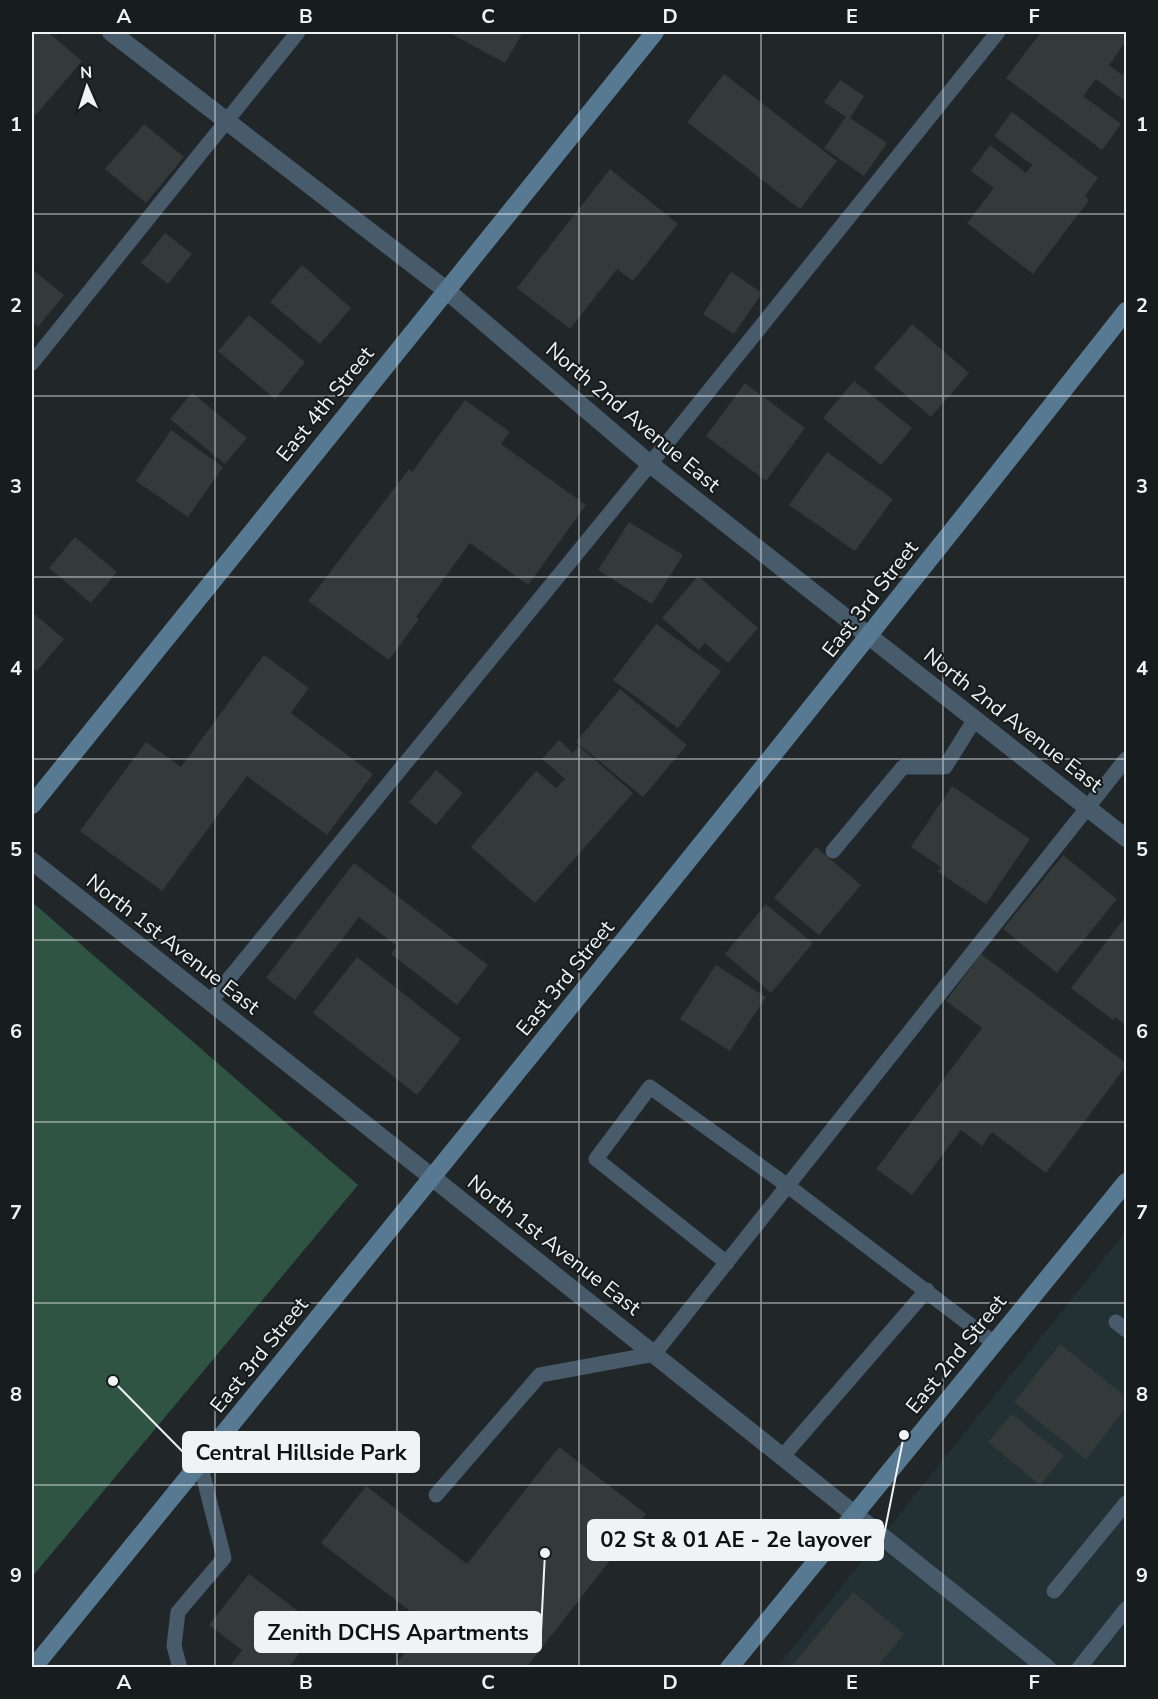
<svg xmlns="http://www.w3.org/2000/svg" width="1158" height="1699" viewBox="0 0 1158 1699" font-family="'Nunito Sans',sans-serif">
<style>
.built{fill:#233034}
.green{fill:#305444}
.building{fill:#343a39}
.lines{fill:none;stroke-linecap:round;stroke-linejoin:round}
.lane{stroke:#475b6b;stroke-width:15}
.street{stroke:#475b6b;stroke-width:18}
.secondary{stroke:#587992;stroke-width:18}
.grid{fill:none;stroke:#eff3f4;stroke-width:1.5;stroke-opacity:0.55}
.labels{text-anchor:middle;stroke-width:4.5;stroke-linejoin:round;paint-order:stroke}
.street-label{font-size:21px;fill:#eff3f4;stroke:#171d1e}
.leader{fill:none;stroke:#eff3f4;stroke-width:2}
.callout-dot{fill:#eff3f4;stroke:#171d1e;stroke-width:2}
.callout{fill:#eff3f4;stroke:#eff3f4;stroke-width:2}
.callout-label{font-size:22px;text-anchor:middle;font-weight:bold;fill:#111}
.neatline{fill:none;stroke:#eff3f4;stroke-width:2}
.grid-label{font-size:20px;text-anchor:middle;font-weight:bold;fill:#eff3f4}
</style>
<rect width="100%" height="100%" fill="#212628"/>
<path class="built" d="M1126,1231V1667H777Z"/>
<path class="green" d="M32,902L358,1185L32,1577Z"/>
<path class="building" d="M32,32H48L82,61L34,117L32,114Z
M448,32H523L505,63Z
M1041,32H1126V41L1109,65L1122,75L1126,69V102L1096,79L1083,96L1121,124L1102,150L1006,78Z
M724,74L837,161L800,209L687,122Z
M840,80L864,96L850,118L887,143L864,176L824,148L846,117L824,102Z
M1012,112L1098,178L1085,196L1089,200L1033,274L967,223L994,188L971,171L990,145L1026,173L1032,165L994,136Z
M144,124L184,157L146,203L105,169Z
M610,169L678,224L633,281L617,269L570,329L517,288Z
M165,233L192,254L168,284L141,263Z
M302,265L351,308L320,344L270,302Z
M34,271L64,295L38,327L32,322V274Z
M731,272L762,293L734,334L703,314Z
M249,315L305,362L275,399L218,351Z
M912,324L969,373L931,417L874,368Z
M854,381L912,428L881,465L823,418Z
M745,383L805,428L766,481L706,436Z
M192,393L247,438L225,464L170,419Z
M465,400L510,432L501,444L586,505L528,585L470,543L416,617L419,619L389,660L308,601L409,469L412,472Z
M171,430L223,467L188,517L136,481Z
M827,452L893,499L855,551L789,505Z
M629,522L683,555L652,604L598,570Z
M75,537L117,572L91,603L49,568Z
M698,576L758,628L728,663L705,643L699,650L662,618Z
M32,612L64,639L37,671L32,666Z
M656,624L721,671L678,728L613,680Z
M264,655L309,688L291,713L373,774L327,835L247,776L162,891L80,831L146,742L181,767Z
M620,689L687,745L643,797L576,742Z
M559,740L573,753L579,746L633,793L535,903L471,847L536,771L556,788L565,779L542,759Z
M436,770L463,793L436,825L409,802Z
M952,786L1030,839L986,904L938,872L941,867L911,847Z
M816,847L861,885L819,935L774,898Z
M1063,855L1117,899L1057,973L1003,929Z
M354,863L488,965L457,1005L391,954L397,946L359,917L295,1000L266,978Z
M766,904L813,943L771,993L725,954Z
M1126,916V1026L1115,1017L1113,1020L1071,988Z
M981,954L1126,1063V1066L1046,1173L992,1132L982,1146L961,1130L912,1195L876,1169L982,1028L946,1001Z
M357,957L461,1039L417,1095L313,1013Z
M716,965L766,997L730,1051L680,1019Z
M1060,1344L1126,1397V1408L1086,1459L1014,1402Z
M1012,1414L1064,1456L1040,1485L988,1442Z
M559,1447L646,1514L526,1668H393L427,1624L321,1543L366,1486L467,1564Z
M249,1574L319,1627L288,1668H229L242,1650L209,1625Z
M853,1592L904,1634L876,1668H790Z"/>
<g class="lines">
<path class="lane" d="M32,363L298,32
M833,851L903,767H945L975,719
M210,1002L650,464L998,32
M727,1263L596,1159L650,1087L788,1186L994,1343
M1116,1322L1126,1330
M782,1457L927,1290
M436,1495L540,1375L654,1354L1126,759
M1054,1591L1126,1503
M180,1668L174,1646L178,1612L224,1558L200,1463
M1079,1668L1126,1609"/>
<path class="street" d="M111,32L446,290L650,464L1126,838
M32,861L433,1178L1047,1668"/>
<path class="secondary" d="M32,805L655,32
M33,1668C400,1217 767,767 1126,311
M729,1668L1126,1182"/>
</g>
<path class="grid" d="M215,32V1668M397,32V1668M579,32V1668M761,32V1668M943,32V1668M32,214H1126M32,396H1126M32,577H1126M32,759H1126M32,940H1126M32,1122H1126M32,1303H1126M32,1485H1126"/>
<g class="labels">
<g class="street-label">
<text transform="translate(325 404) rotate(-51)" y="7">East 4th Street</text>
<text transform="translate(633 417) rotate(40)" y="7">North 2nd Avenue East</text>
<text transform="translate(870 599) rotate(-52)" y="7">East 3rd Street</text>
<text transform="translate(1013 720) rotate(38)" y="7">North 2nd Avenue East</text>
<text transform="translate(173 944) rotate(38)" y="7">North 1st Avenue East</text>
<text transform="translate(565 978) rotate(-51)" y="7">East 3rd Street</text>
<text transform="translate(554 1245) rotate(38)" y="7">North 1st Avenue East</text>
<text transform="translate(956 1354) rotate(-51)" y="7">East 2nd Street</text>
<text transform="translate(259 1355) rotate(-51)" y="7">East 3rd Street</text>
</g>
</g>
<path class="leader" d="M113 1381L183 1452M904 1435L883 1540M545 1553L541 1632"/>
<g class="callout-dot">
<circle cx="113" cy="1381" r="6"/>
<circle cx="904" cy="1435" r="6"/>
<circle cx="545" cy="1553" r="6"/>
</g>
<g class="callout">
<rect x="183" y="1432" width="236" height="40" rx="6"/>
<rect x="588" y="1520" width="295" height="40" rx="6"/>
<rect x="255" y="1612" width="286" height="40" rx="6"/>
</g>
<g class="callout-label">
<text x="301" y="1460">Central Hillside Park</text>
<text x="736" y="1547">02 St &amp; 01 AE - 2e layover</text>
<text x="398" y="1640">Zenith DCHS Apartments</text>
</g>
<rect width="1158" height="1699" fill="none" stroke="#171d1e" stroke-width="66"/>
<g transform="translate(87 87) rotate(357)" stroke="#171d1e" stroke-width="4.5" paint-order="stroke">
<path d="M0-4.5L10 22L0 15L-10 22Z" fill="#eff3f4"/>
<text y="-9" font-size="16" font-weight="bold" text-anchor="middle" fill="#eff3f4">N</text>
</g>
<rect x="33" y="33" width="1092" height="1633" class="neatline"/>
<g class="grid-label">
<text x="124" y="23">A</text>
<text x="306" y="23">B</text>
<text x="488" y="23">C</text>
<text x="670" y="23">D</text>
<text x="852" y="23">E</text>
<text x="1034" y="23">F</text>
<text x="16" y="131">1</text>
<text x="1142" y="131">1</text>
<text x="16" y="312">2</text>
<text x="1142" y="312">2</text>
<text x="16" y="493">3</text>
<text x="1142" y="493">3</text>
<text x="16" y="675">4</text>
<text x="1142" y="675">4</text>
<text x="16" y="856">5</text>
<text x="1142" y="856">5</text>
<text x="16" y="1038">6</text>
<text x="1142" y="1038">6</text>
<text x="16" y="1219">7</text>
<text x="1142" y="1219">7</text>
<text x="16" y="1401">8</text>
<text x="1142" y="1401">8</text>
<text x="16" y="1582">9</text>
<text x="1142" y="1582">9</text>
<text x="124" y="1689">A</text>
<text x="306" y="1689">B</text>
<text x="488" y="1689">C</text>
<text x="670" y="1689">D</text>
<text x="852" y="1689">E</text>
<text x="1034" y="1689">F</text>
</g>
</svg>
